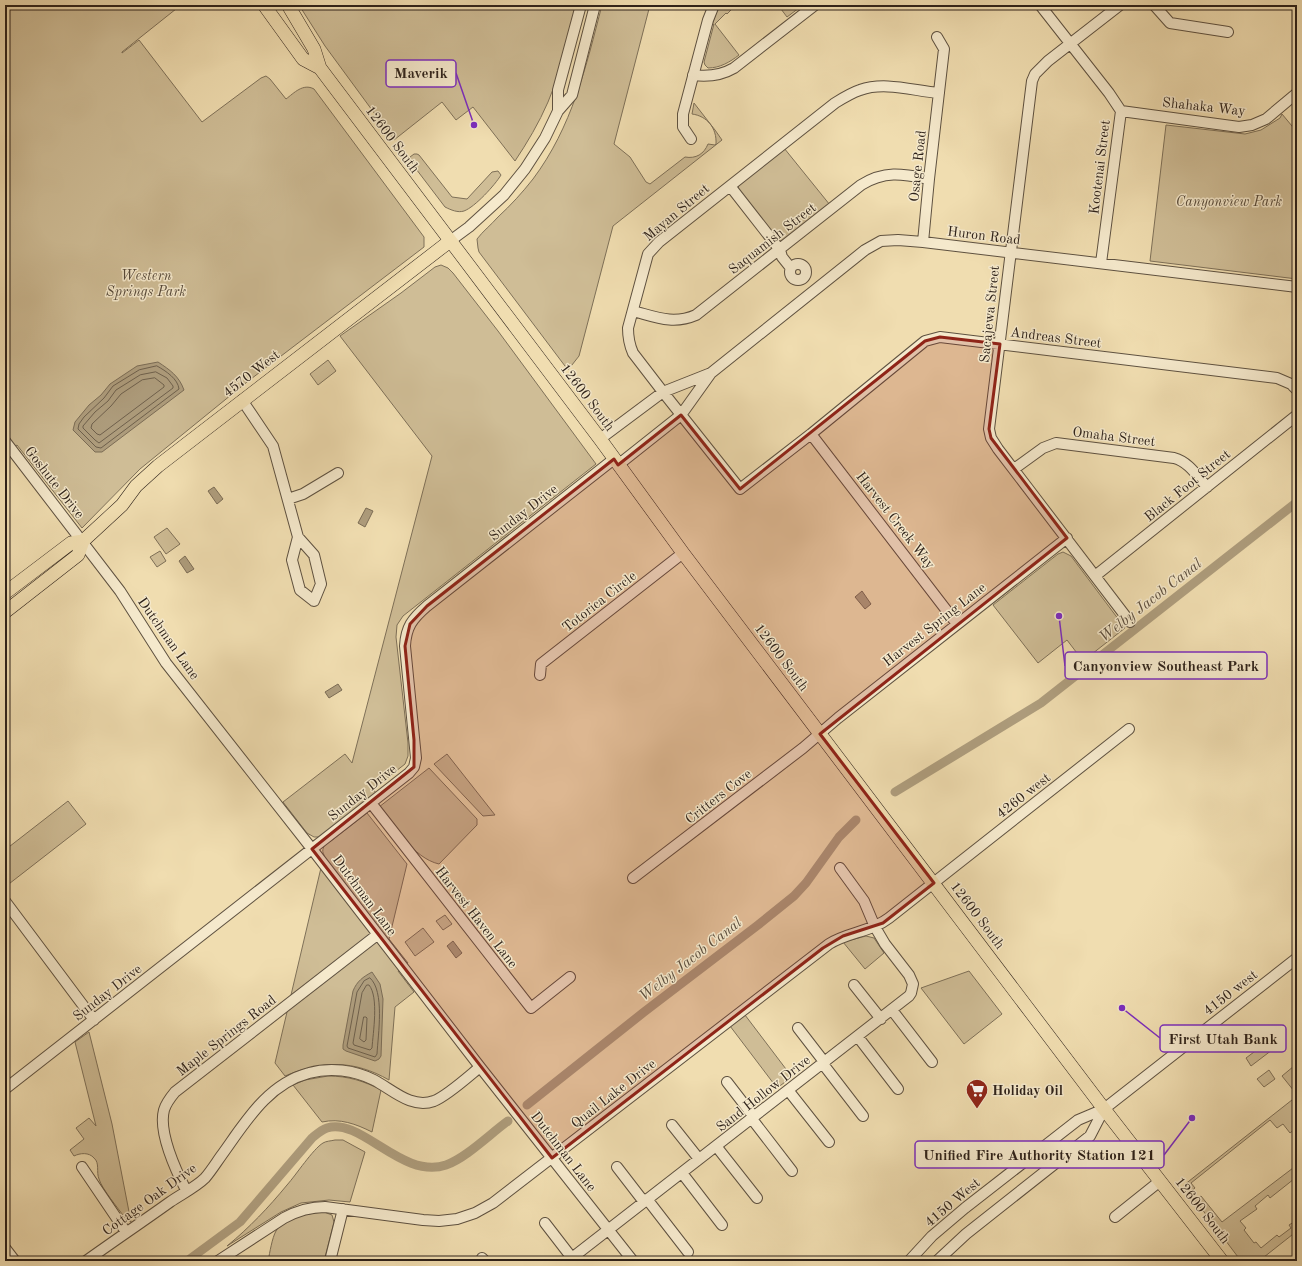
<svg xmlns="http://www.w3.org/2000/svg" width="1302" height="1266" viewBox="0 0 1302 1266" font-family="'Old Standard TT',serif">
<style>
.green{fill:#cfbd96;stroke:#7e7058}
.water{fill:#ae9d7d;stroke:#7b6c55}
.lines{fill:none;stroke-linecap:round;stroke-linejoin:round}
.shore{stroke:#6e604c;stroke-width:1}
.canal{stroke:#ae9d7d;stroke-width:9}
.minor-casing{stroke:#5e5140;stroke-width:12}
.major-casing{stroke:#2e221a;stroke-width:14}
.minor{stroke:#f5e9cc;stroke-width:10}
.major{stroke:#f0ddb0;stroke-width:13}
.marked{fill:#8f2418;fill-opacity:0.2;stroke:#8f2418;stroke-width:3;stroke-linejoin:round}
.labels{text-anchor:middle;stroke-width:3;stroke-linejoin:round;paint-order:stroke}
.street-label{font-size:14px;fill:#2e221a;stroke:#f5e9cc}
.park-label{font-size:14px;font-style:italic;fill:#564939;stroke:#f5e9cc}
.poi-label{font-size:14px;font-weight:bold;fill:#2e221a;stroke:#f5e9cc;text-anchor:start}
.water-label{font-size:15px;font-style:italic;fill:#5b4d3d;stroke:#f5e9cc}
.leader{fill:none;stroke:#7b2cbf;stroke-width:1.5}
.callout-dot{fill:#7b2cbf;stroke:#f5e9cc;stroke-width:1.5}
.callout{fill:#f5e9cc;stroke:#7b2cbf;stroke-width:1.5}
.callout-label{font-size:15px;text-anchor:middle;font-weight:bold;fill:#2e221a}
</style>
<rect width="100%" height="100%" fill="#f0ddb0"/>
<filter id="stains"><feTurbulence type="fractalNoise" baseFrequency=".005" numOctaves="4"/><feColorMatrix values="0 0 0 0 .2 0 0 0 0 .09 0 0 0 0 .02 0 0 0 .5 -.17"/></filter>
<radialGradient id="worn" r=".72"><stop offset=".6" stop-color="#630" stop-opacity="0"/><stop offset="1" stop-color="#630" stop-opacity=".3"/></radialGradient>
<path class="green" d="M5,5H181L122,52V53L139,40L202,122L261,78L266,76L270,79L286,99C294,93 303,83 314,89L424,237V247L247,382L140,469L82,528L17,445L5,453Z
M299,5H577C568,37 561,71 548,102C539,123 527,143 515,161L473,107L456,120L442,102L394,140L325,46Z
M602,5H650L614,144L630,157L646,182L650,184L685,157C696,159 704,154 708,144L715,145L716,144C717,128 707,116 692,114L694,103L715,130L722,140L613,226L579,356L568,370L479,252L478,248L477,239C483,231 491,225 498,217C511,205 522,193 533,179C572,127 586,67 602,5Z
M719,5H736L727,14L726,13L715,24L739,55C730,62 720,68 708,68L705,65L704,62L714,24L712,25Z
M778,5H803L787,17Z
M1282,114L1297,132V279L1150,261L1166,125L1245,134L1261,130L1280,118Z
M784,148L830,205L784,241H778L738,189L739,184Z
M414,154H417L419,155L452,197L467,199L492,172L498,171L501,175C495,185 475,207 464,211C458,213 451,210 445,207L410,161V157Z
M441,265L448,268L453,273L498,331L596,464L403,616L397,625L396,637L408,743V756L405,764L373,789L376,793L320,837H314L307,833L283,802L345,754L352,763L432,456L340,336L401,293L435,267Z
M328,360L336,371L318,385L310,374Z
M167,528L180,544L166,554L154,537Z
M160,551L166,561L157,567L150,557Z
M1063,552L1071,556L1125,628L1083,661L1067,640L1038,663L993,605L1058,554Z
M447,754L495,815L483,816L434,764Z
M429,768L477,819V825L439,864C413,858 395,826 379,807Z
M68,801L86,824L5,887V850Z
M367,813L407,864L389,939L408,963L398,971L414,992L395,1007L389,1080C354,1060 323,1060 285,1076L275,1063L324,855C321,850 324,846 327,842L331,841Z
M445,915L452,924L443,930L436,921Z
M423,928L434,942L415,956L405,942Z
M866,936L874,938L884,953L865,969L843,942Z
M969,971L1002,1014L964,1044L921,988Z
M745,1015L792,1077L777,1088L730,1026Z
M89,1032L112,1124L131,1222L125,1218C118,1208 102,1189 99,1179C96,1172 100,1163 94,1158C89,1152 80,1153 74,1156L70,1150L84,1139L76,1128L89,1118L96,1126L75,1042Z
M1266,1043L1272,1050L1251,1066L1246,1058Z
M1294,1066L1297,1070V1088L1294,1091L1282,1076Z
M1269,1070L1275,1079L1264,1087L1257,1079Z
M328,1076C348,1076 364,1081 381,1090L372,1132C356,1124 340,1118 322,1122L293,1085L305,1080Z
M1297,1096V1131L1295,1129L1290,1133L1283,1124L1277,1128L1270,1120L1191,1183L1195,1188L1189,1193L1184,1185Z
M335,1140H343L365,1152L350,1202L329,1200L301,1203L281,1212L227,1246C249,1228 269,1207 287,1185C296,1175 313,1149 323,1143C326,1141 331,1141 335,1140Z
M1293,1168L1297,1173V1182L1294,1179L1270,1198L1268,1195L1255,1206L1257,1209L1240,1221L1246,1228L1244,1230L1254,1243L1256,1242L1261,1248L1277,1235L1279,1237L1291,1228L1289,1225L1297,1220V1231L1259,1261H1241L1195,1200L1201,1196L1222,1222Z
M324,1212L332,1215L334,1222L324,1261H268C270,1252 272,1238 276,1231C283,1217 311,1213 324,1212Z"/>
<path class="water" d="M158,362C170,370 179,376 184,390L102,452H95L73,430L75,422L89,405L101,395L110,384L137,366Z
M214,487L223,499L217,504L208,491Z
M366,508L373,511L365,527L358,523Z
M185,556L194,569L187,573L179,561Z
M862,591L871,604L865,609L855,597Z
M338,684L342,690L329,698L325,692Z
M453,941L462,953L456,958L447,946Z
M372,972L380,984L383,999L381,1056L379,1059L375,1061L346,1051L343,1049V1045L353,991C357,981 363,977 372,972Z"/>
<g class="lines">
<path class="shore" d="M157,366C166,371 178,379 179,389L101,448L96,447L78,429L79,424L84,417L104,398L113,386L139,370Z
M156,372L167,378L173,386V388L99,443L95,440L83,428V426L95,412L108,401L116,390L140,375Z
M155,378L164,385V387L100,435L97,434L91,428L92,424L111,406L121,394L142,380Z
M370,978C385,991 378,1035 377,1054L375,1057L348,1048L347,1046L357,992L364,981Z
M367,985H369C379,997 373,1033 372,1048L370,1050L354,1045L353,1043L362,993Z
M364,1017H366L367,1018L366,1040L364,1042L360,1039Z"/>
<path class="canal" d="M895,792L1041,703L1297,502
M527,1105L644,1012L758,925L794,896L806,883L839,837L856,820
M187,1261L240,1222L312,1138C317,1134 321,1130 327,1128C361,1117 402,1180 446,1165C466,1158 490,1134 508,1121"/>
<g class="minor-casing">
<path id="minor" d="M1040,5L1109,93L1121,111L1101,263
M1120,5L1048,61L1035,74L1032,81L989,429L991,438L998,449L1130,622
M1154,5L1170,23L1228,32
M693,75C708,77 722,75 734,68L815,5
M939,93C914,91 885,81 860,90C851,93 843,98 835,103L659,242L648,254L628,328C628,338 629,344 633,353L663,392L740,489L811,434L925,341L940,337L1277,378L1291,384L1297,390
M558,111V90L581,5
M1121,111L1239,127L1252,125L1266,119L1297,93
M691,139L683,127V114L708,20L714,5
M730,186L780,250L782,257L790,267
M450,241L469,227L504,195L525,169L545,138L558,111L572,95L595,5
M923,242L929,179L944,49L937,37
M790 272a8 8 0 1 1 16 0a8 8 0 1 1-16 0Z
M633,311C656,317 673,325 696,315L861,185C885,170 903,174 929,179
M242,400L273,446L298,537L314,555L321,584L314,601L300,590L292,560L298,537
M811,434L957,624
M600,439L663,392L711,373
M5,441L120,591L166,663L312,849L480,1067L633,1261
M618,465L681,415L711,373L865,250L881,241L898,240L923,242L1297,287
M1014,469L1043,448L1056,443L1174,458C1189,462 1197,476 1207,487
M288,499L303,494L338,473
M1095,576L1297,415
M540,675L541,664L683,553
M371,803L531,1008L570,977
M633,878L803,748L838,718L1067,538
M5,901L94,1020
M854,985L881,1019
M892,1010L932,1062
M798,1028L825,1063
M858,1037L898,1089
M823,1064L863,1116
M727,1082L754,1117
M5,1089L409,773L414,767L416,758L405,646C406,627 412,619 427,606L614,459
M788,1090L829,1142
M752,1119L792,1171
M672,1125L699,1159
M716,1146L757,1198
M82,1167L126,1232
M617,1167L644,1202
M682,1173L722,1225
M186,1190C176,1171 158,1132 164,1110C166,1103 170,1098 175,1092L377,935
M647,1199L688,1252
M1115,1217L1160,1181
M545,1223L572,1258
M5,1248L15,1261
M482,1258L485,1261
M86,1261C114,1241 142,1222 170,1202C180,1195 196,1187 205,1178C211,1171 216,1163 221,1156C245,1123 267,1084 309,1073C330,1067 354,1070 374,1080C393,1090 411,1109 434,1101C447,1096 469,1076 480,1067
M218,1261L284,1218C297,1211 310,1207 325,1207L423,1220L439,1221L457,1219L475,1213L493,1203L829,944C848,932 871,932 889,918L1129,729
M330,1261L343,1209
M568,1261L909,996L911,993L913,984L909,975L885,944L875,927L864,901L840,868
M909,1261L932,1236L965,1208L1078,1120L1104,1109L1297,958
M937,1261L966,1234L1090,1136L1104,1109"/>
</g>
<g class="major-casing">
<path id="major" d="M264,5L303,59L320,68
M288,5L314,49L320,68L326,76L600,439L683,553L1104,1109L1222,1261
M5,593L71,543L83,541
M5,612L78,555L83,541L122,505L136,486L158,466L450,241"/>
</g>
<use href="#minor" class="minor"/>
<use href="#major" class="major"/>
</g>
<path class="marked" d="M940,337L1000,344L989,429L991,438L1067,538L820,734L934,883L883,923L843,936L823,948L552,1158L312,849L414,767V740L405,646L410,624L427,606L614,459L618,465L681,415L740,489L925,341Z"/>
<defs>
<g id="supermarket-pin" transform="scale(1.15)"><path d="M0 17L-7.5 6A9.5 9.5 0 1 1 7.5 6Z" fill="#8f2418" stroke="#f5e9cc"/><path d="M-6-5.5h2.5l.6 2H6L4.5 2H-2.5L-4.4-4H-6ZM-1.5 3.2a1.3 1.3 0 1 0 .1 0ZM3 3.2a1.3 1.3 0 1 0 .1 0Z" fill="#fff"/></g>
</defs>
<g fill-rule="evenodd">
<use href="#supermarket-pin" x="977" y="1090"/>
</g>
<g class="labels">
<g class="street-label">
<text transform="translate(1204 106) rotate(6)" y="5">Shahaka Way</text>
<text transform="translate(393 139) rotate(53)" y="5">12600 South</text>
<text transform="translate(917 166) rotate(-84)" y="5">Osage Road</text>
<text transform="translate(1099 167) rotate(-83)" y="5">Kootenai Street</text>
<text transform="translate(676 212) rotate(-40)" y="5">Mayan Street</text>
<text transform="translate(984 235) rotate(7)" y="5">Huron Road</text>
<text transform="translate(772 238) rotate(-38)" y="5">Saquamish Street</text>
<text transform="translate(989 314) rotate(-84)" y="5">Sacajewa Street</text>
<text transform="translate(1056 337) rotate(7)" y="5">Andreas Street</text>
<text transform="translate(251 373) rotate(-38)" y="5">4570 West</text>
<text transform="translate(588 397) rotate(53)" y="5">12600 South</text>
<text transform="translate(1114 436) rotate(7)" y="5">Omaha Street</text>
<text transform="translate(55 482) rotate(52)" y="5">Goshute Drive</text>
<text transform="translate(1187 485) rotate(-39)" y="5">Black Foot Street</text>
<text transform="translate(523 512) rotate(-38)" y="5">Sunday Drive</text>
<text transform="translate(896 520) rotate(52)" y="5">Harvest Creek Way</text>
<text transform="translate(599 601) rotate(-38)" y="5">Totorica Circle</text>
<text transform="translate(934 624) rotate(-38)" y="5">Harvest Spring Lane</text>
<text transform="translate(169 638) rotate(55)" y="5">Dutchman Lane</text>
<text transform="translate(782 657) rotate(53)" y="5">12600 South</text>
<text transform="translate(362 792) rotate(-38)" y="5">Sunday Drive</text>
<text transform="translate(1023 795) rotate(-38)" y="5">4260 west</text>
<text transform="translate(718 796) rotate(-38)" y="5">Critters Cove</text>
<text transform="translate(365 895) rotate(53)" y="5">Dutchman Lane</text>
<text transform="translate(978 915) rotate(53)" y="5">12600 South</text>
<text transform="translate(477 917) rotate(52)" y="5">Harvest Haven Lane</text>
<text transform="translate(107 992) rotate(-38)" y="5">Sunday Drive</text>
<text transform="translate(1230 992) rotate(-38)" y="5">4150 west</text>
<text transform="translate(226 1035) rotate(-38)" y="5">Maple Springs Road</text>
<text transform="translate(613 1093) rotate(-38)" y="5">Quail Lake Drive</text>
<text transform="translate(763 1093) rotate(-38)" y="5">Sand Hollow Drive</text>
<text transform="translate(564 1151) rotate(52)" y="5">Dutchman Lane</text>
<text transform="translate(149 1199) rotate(-36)" y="5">Cottage Oak Drive</text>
<text transform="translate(952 1202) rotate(-40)" y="5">4150 West</text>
<text transform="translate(1203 1210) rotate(52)" y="5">12600 South</text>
</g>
<g class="park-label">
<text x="1229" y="206">Canyonview Park</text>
<text x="146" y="280">Western<tspan x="146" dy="16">Springs Park</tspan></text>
</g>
<g class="poi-label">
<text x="992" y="1095">Holiday Oil</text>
</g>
<g class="water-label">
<text transform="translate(1150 600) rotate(-38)" y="5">Welby Jacob Canal</text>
<text transform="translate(690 959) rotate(-38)" y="5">Welby Jacob Canal</text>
</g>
</g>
<path class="leader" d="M474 125L456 73M1059 616L1065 666M1122 1008L1160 1038M1192 1118L1164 1155"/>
<g class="callout-dot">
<circle cx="474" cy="125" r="4"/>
<circle cx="1059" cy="616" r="4"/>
<circle cx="1122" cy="1008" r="4"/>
<circle cx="1192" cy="1118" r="4"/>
</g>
<g class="callout">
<rect x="386" y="60" width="70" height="27" rx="4"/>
<rect x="1065" y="652" width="202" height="27" rx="4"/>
<rect x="1160" y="1025" width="126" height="27" rx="4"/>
<rect x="915" y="1141" width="249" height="27" rx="4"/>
</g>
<g class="callout-label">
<text x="421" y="78">Maverik</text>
<text x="1166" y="671">Canyonview Southeast Park</text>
<text x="1223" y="1044">First Utah Bank</text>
<text x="1039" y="1160">Unified Fire Authority Station 121</text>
</g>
<rect width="1302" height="1266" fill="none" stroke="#f0ddb0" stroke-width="20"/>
<rect x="6" y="6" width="1290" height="1254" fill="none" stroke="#2e221a" stroke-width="2"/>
<rect x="10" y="10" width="1282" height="1246" fill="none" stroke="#2e221a"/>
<rect width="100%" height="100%" filter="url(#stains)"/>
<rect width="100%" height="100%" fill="url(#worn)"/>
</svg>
